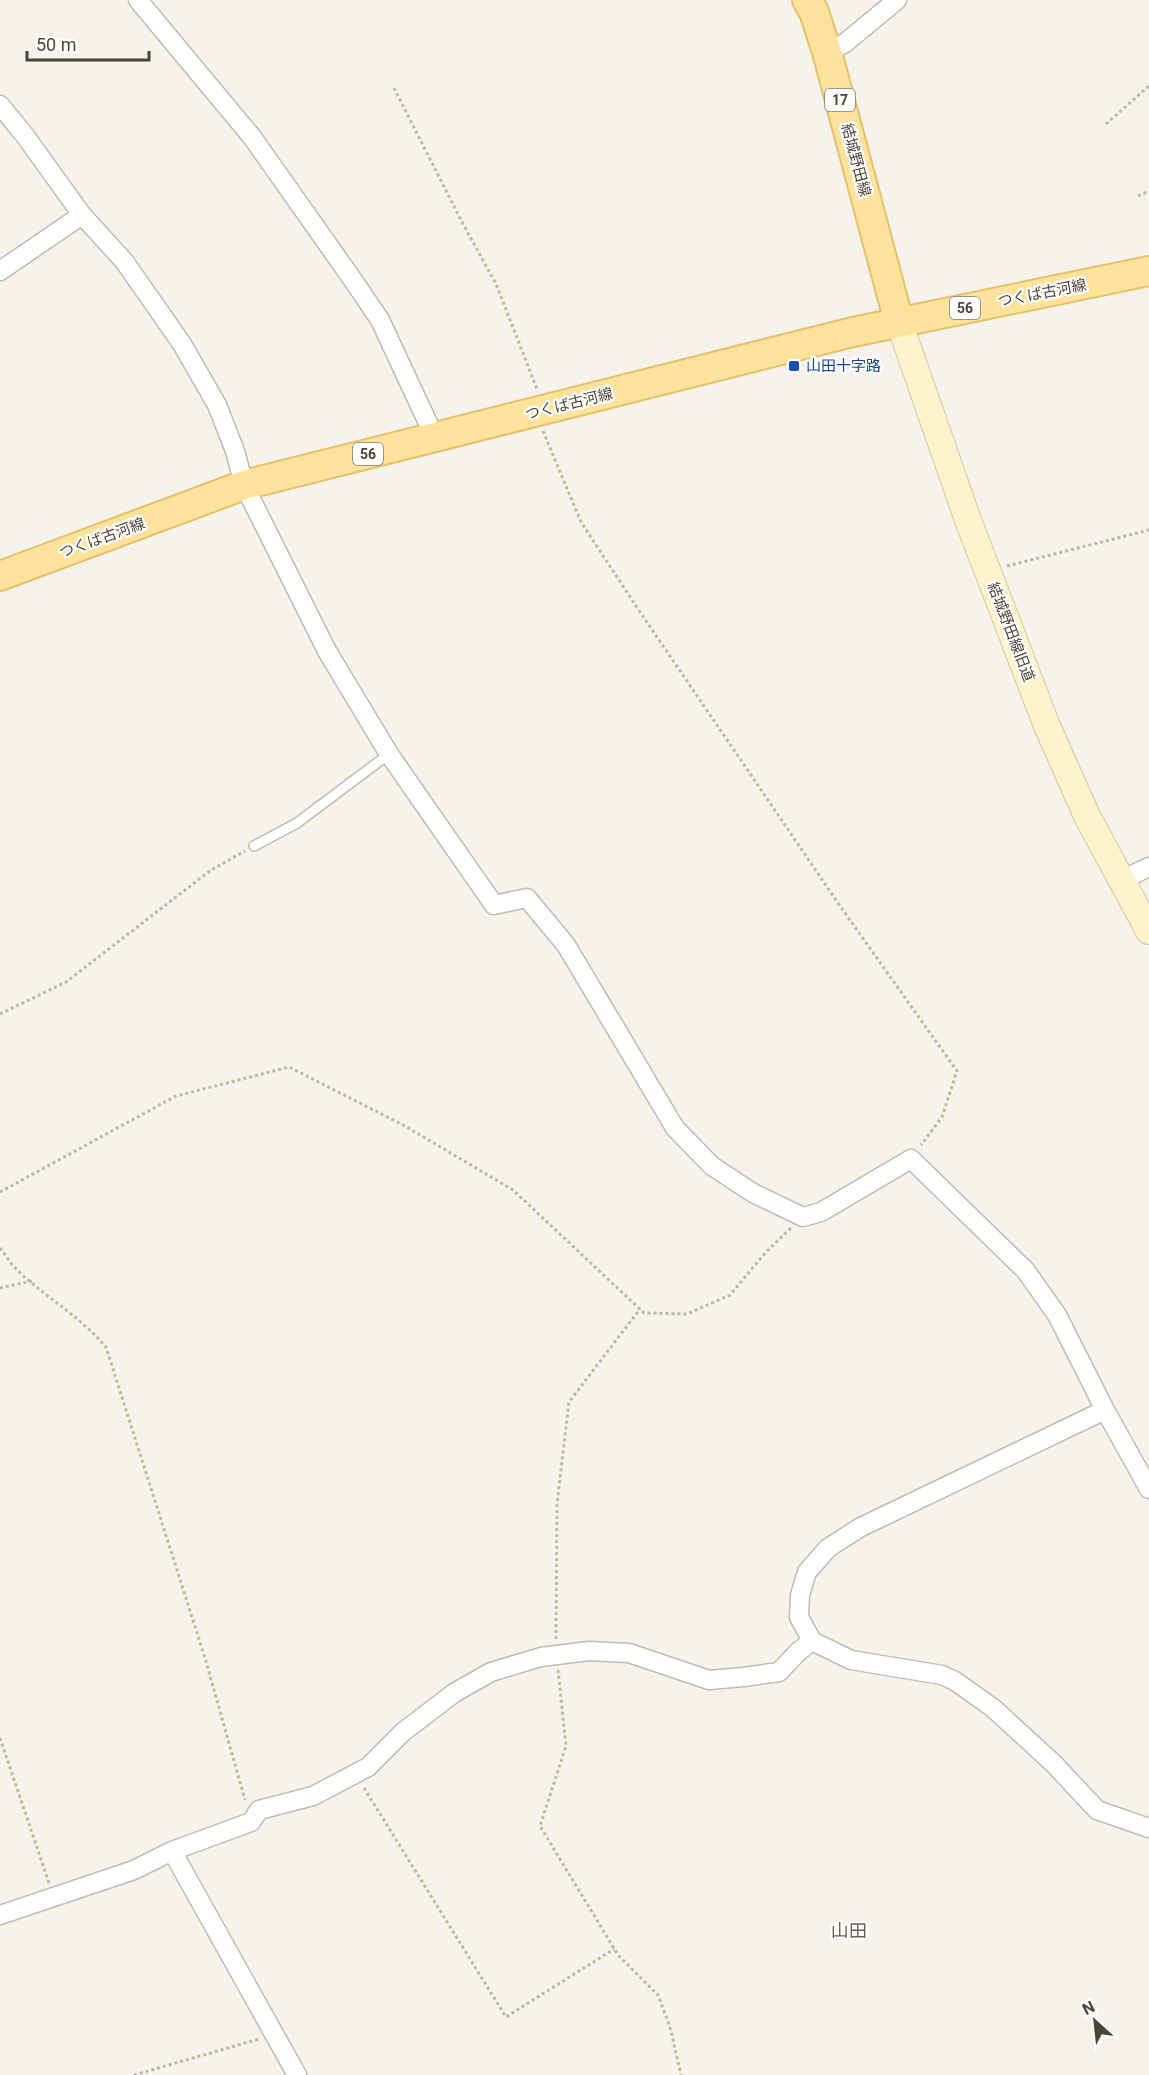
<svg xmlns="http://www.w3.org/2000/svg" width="1149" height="2075" viewBox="0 0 1149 2075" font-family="Roboto,'Noto Sans JP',sans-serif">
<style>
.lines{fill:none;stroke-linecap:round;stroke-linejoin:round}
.lane-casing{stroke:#c2bbae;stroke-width:12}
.street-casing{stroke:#c2bbae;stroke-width:21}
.secondary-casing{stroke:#d6c79b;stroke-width:28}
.primary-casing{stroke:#e6c16a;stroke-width:32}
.path{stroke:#c4b79f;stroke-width:3;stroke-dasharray:3 3;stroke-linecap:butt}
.lane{stroke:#fff;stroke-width:9}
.street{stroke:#fff;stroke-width:18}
.secondary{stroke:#fff3cd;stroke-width:26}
.primary{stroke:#ffe39c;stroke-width:28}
.transit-dot{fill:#1a4fb4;stroke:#fff;stroke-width:2}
.labels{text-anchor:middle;stroke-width:4.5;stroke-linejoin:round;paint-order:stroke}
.shield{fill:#fff;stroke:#817c74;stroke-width:1.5}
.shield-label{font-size:14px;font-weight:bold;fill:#4b4439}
.street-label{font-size:15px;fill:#4b4439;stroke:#fff}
.transit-label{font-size:15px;fill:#164399;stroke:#fff;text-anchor:start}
.quarter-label{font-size:18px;fill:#6e6250;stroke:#fff}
</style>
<rect width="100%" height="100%" fill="#f6f3ec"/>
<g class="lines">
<g class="lane-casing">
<path id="lane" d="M254,846L297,823L389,754"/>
</g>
<g class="street-casing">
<path id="street" d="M138,0L252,137L355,283L380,320L435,438
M827,52L845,43L897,0
M0,105L26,137L82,215L124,261L182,344L217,405L235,451L244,485L327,651L389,754L494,905L527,898L566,945L675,1128L712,1166L753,1193L803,1217L821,1212L911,1159L1026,1271L1057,1315L1105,1410L1149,1489
M0,271L82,215
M1121,880L1149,867
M1105,1410L861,1527L828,1548L807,1572L800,1595L799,1617L812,1641L851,1660L942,1675L955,1681L993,1708L1054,1764L1097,1810L1149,1828
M172,1851L297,2075
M0,1915L134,1870L172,1851L251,1822L259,1810L313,1796L368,1767L403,1732L454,1693L491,1672L541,1657L589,1651L629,1653L709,1680L744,1677L779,1672L799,1651L812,1641"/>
</g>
<g class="secondary-casing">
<path id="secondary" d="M899,322L968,520L1047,726L1087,816L1149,931"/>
</g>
<g class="primary-casing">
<path id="primary" d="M807,0L814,12L827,52L899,322
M0,576L244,485L853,332L1149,271"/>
</g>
<path class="path" d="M394,88L462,222L496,284L537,389
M1106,124L1149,86
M1138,196L1149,191
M543,431L581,522L638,609L840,906L957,1071L942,1117L921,1145
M1007,566L1149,530
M0,1014L66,982L211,870L245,851
M0,1192L176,1096L289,1067L405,1126L513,1190L644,1313L687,1314L730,1295L766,1252L791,1228
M0,1248C5,1254 9,1261 14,1267C43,1296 79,1315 106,1347L205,1658L245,1800
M0,1288L32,1281
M556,1639L557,1504L569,1402L640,1309
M558,1670L566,1746L540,1826L618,1955L658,1995L670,2027L681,2075
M0,1738L49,1883
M364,1788L506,2017L614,1949
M134,2075L259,2039"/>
<use href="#lane" class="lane"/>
<use href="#street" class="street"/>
<use href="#secondary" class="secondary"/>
<use href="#primary" class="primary"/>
</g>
<rect class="transit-dot" x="788" y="360" width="12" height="12" rx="3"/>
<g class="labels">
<g class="shield">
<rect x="825" y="89" width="30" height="22" rx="4.5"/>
<rect x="950" y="297" width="30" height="22" rx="4.5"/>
<rect x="353" y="443" width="30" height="22" rx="4.5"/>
</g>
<g class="shield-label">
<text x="840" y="105">17</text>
<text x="965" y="313">56</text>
<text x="368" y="459">56</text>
</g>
<g class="street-label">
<text transform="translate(856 160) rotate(75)" y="5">結城野田線</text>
<text transform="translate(1042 293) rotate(-11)" y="5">つくば古河線</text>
<text transform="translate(569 404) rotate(-14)" y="5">つくば古河線</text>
<text transform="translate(102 538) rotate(-20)" y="5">つくば古河線</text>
<text transform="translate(1011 632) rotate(69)" y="5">結城野田線旧道</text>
</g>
<g class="transit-label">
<text x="806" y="371">山田十字路</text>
</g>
<g class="quarter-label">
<text x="849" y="1937">山田</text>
</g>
</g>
<g transform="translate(1095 2021) rotate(333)" stroke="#ffffff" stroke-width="4.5" paint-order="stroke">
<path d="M0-4.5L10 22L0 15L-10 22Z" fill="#4b4439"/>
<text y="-9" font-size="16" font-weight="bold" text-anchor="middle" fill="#4b4439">N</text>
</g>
<path d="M27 51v9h122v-9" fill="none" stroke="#4b4439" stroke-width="3"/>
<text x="36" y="51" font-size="18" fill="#4b4439" stroke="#ffffff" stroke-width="4.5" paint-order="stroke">50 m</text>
</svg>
